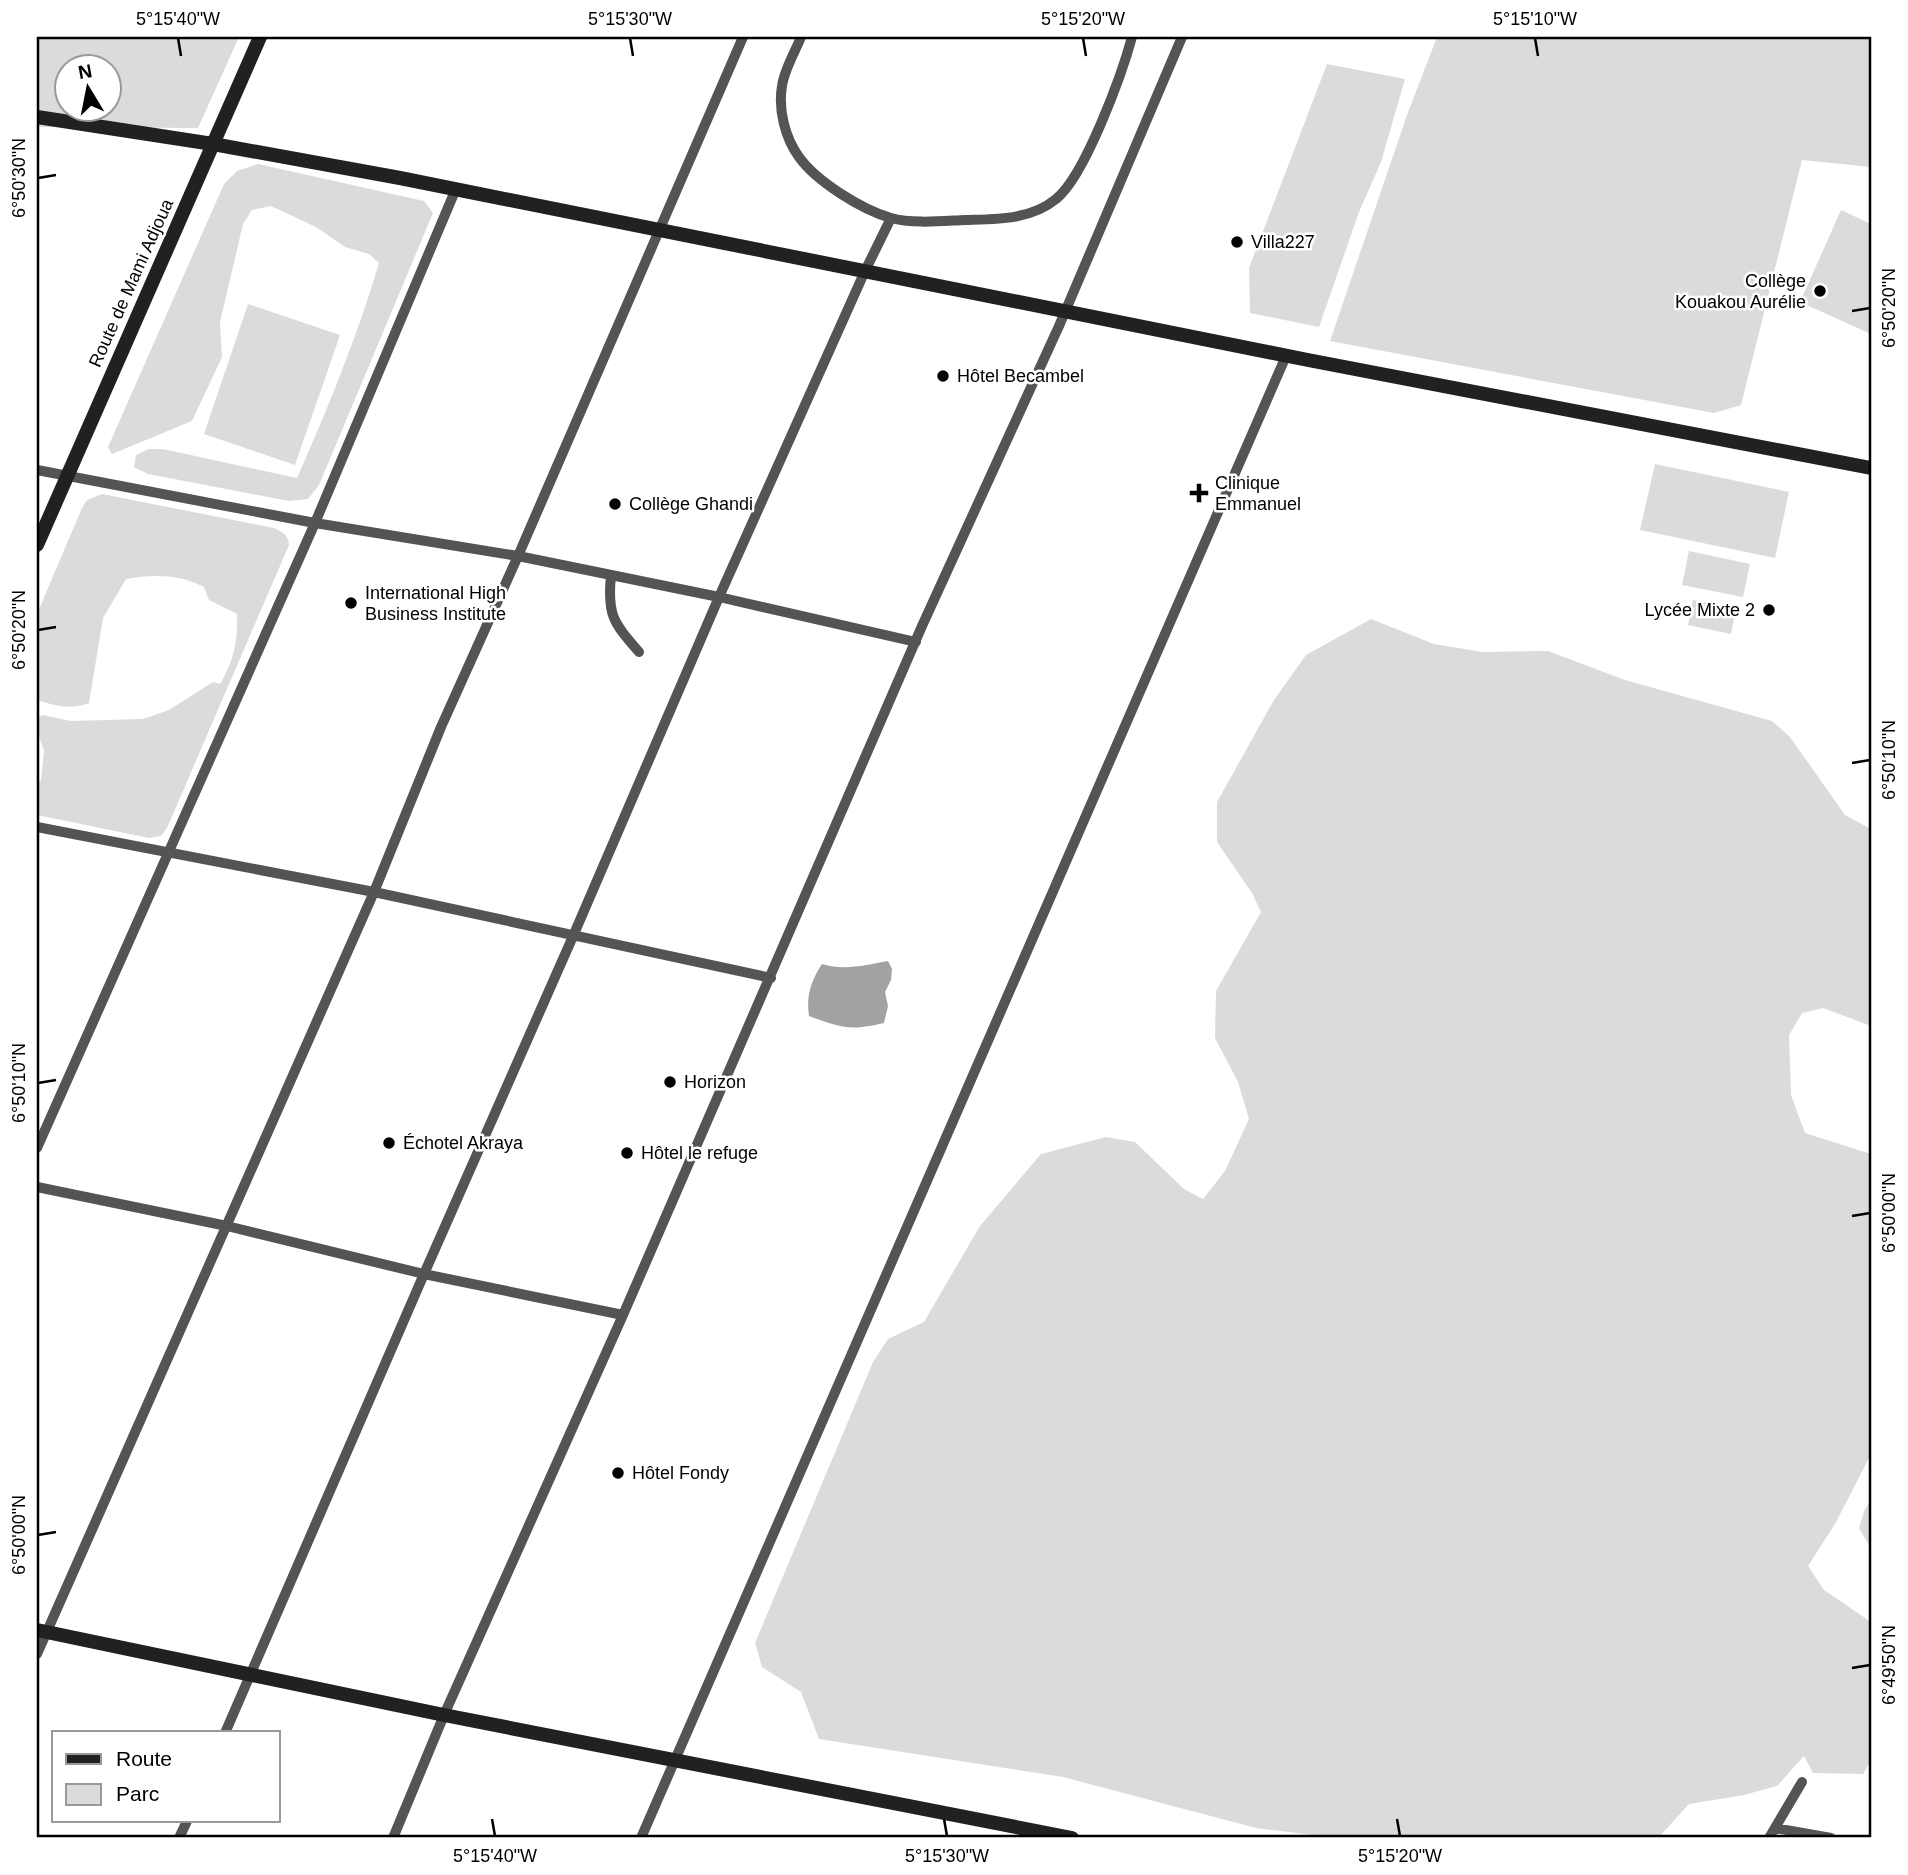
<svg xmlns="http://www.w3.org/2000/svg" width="1908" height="1875" viewBox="0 0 1908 1875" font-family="Helvetica,sans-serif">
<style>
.green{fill:#dbdbdb;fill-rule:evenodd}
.water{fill:#a2a2a2}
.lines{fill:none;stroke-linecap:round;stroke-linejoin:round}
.street{stroke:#545454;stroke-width:10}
.secondary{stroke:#212121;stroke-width:14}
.ticks{fill:none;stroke:#000;stroke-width:2.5}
.poi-dot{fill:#000;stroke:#fff;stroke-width:2.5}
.labels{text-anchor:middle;stroke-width:5;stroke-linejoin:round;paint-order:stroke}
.poi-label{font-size:18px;fill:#000;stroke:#fff;text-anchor:start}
.street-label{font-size:18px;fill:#000;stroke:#fff}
.neatline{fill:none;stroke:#000;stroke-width:2.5}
.ticks-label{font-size:18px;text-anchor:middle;fill:#000}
</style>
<rect width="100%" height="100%" fill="#fff"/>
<path class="green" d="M37,37H239L198,128L37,127ZM66,66H108V108H66Z
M1437,37H1871V167L1802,160L1741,405L1714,413L1330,341L1407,115Z
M1327,64L1405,79L1381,162L1359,212L1319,327L1250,313L1249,268Z
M258,164L424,201L433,213L319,485L308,499L289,501L148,474L134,467L136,455L149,449H163L297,478C328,408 357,337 379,263L369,254L345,247L316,227L271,206L252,210L243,224L220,322L222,357L192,421L112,454L108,447L224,184L237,171Z
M1841,210L1871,224V334L1800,302Z
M248,304L340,335L295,465L204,434Z
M1655,464L1789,492L1775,558L1640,530Z
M102,494L274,528C283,532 288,535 289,545L167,828L161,836L149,838L37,815V782L41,781L44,751L37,730V718L43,715L71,721L143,719L169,710L213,682L220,684C234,661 238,640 237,614L209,600L204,587C179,574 154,574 126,579L103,618L89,703C70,710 56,706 37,700V614L82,508L87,500Z
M1689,551L1750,564L1743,597L1682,585Z
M1693,600L1736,609L1731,634L1688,625Z
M1371,619L1434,644L1483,652L1548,651L1625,680L1772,721L1790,737L1845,815L1871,829V1026L1823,1008L1802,1013L1789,1035L1791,1095L1805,1133L1871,1154V1454L1835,1524L1808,1566L1824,1590L1871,1622V1760L1863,1774L1813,1773L1804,1756L1777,1786L1744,1795L1689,1804L1658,1838H1339L1256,1828L1063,1777L819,1739L801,1692L762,1667L755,1643L873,1362L888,1339L924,1322L980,1226L1041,1154L1106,1137L1135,1142L1184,1189L1203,1199L1225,1171L1249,1119L1238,1082L1215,1038L1216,991L1261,912L1252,893L1217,842V802L1274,700L1306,655Z
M1871,1500V1549L1859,1528L1865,1509Z"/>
<path class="water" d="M888,961L892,969L891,980L885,992L888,1006L884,1023C850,1031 842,1028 809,1016C806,996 811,981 822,964C844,971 866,965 888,961Z"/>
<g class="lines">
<path class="street" d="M801,37C795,52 784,70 782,86C778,109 785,138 799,157C816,181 862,210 891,218C913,224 942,221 965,220C996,219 1031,220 1056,199C1085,176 1122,74 1132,37
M37,470L315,523L518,556L719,597L916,642
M611,575C607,615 613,622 639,652
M37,827L374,892L771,978
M37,1148L315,523L455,191
M37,1187L227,1226L424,1274L623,1315
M37,1654L374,892L441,727L518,556L743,37
M225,1733L424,1274L574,934L719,597L865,271L891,218
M1775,1828L1831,1838
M179,1838L187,1821
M393,1838L444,1715L623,1315L922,626L1059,326L1182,37
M641,1838L1286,356
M1769,1838L1802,1782"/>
<path class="secondary" d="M37,117L213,144L400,178L1308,360L1871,468
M37,545L260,37
M37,1630L444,1715L1072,1838"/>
</g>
<path class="ticks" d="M178,38L181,56M630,38L633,56M1083,38L1086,56M1535,38L1538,56M38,178L56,175M1852,311L1870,308M38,630L56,627M1852,763L1870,760M38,1083L56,1080M1852,1216L1870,1213M38,1535L56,1532M1852,1668L1870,1665M492,1819L495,1836M944,1819L947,1836M1397,1819L1400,1836"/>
<g class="poi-dot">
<circle cx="1237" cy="242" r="7"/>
<circle cx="1820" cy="291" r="7"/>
<circle cx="943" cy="376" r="7"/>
<path d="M1195.5 482.5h7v7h7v7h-7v7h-7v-7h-7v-7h7z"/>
<circle cx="615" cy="504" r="7"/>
<circle cx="351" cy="603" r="7"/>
<circle cx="1769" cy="610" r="7"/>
<circle cx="670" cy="1082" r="7"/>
<circle cx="389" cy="1143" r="7"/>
<circle cx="627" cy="1153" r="7"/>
<circle cx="618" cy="1473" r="7"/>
</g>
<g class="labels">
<g class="poi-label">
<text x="1251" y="248">Villa227</text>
<text x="1806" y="287" text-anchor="end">Collège<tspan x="1806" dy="21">Kouakou Aurélie</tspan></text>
<text x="957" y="382">Hôtel Becambel</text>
<text x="1215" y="489">Clinique<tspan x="1215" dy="21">Emmanuel</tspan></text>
<text x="629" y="510">Collège Ghandi</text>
<text x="365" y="599">International High<tspan x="365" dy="21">Business Institute</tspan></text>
<text x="1755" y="616" text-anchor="end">Lycée Mixte 2</text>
<text x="684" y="1088">Horizon</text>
<text x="403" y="1149">Échotel Akraya</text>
<text x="641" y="1159">Hôtel le refuge</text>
<text x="632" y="1479">Hôtel Fondy</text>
</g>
<g class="street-label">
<text transform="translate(131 283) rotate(-66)" y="6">Route de Mami Adjoua</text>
</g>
</g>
<rect width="1908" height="1875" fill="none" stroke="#ffffff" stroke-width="77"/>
<rect x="52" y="1731" width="228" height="91" fill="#ffffff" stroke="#999999" stroke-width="2"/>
<rect x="66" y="1754" width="35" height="10" fill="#212121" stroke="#999999" stroke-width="2"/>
<text x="116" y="1766" font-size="21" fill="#000000">Route</text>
<rect x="66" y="1784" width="35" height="21" fill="#dbdbdb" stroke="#999999" stroke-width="2"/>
<text x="116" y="1801" font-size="21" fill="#000000">Parc</text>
<g transform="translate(88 88) rotate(350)"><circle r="33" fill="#ffffff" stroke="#999999" stroke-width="2"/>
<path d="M0-5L12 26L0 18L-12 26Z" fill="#000000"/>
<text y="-10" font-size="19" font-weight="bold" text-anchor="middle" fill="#000000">N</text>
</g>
<rect x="38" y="38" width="1832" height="1798" class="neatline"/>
<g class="ticks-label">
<text x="178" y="25">5°15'40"W</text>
<text x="630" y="25">5°15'30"W</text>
<text x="1083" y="25">5°15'20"W</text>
<text x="1535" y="25">5°15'10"W</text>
<text transform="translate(19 178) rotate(-90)" y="6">6°50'30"N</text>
<text transform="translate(1889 308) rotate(-90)" y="6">6°50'20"N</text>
<text transform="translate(19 630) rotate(-90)" y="6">6°50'20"N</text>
<text transform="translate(1889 760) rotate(-90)" y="6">6°50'10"N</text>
<text transform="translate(19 1083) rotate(-90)" y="6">6°50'10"N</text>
<text transform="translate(1889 1213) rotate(-90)" y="6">6°50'00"N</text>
<text transform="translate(19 1535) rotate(-90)" y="6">6°50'00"N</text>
<text transform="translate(1889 1665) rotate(-90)" y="6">6°49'50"N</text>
<text x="495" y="1862">5°15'40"W</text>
<text x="947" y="1862">5°15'30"W</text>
<text x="1400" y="1862">5°15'20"W</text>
</g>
</svg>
